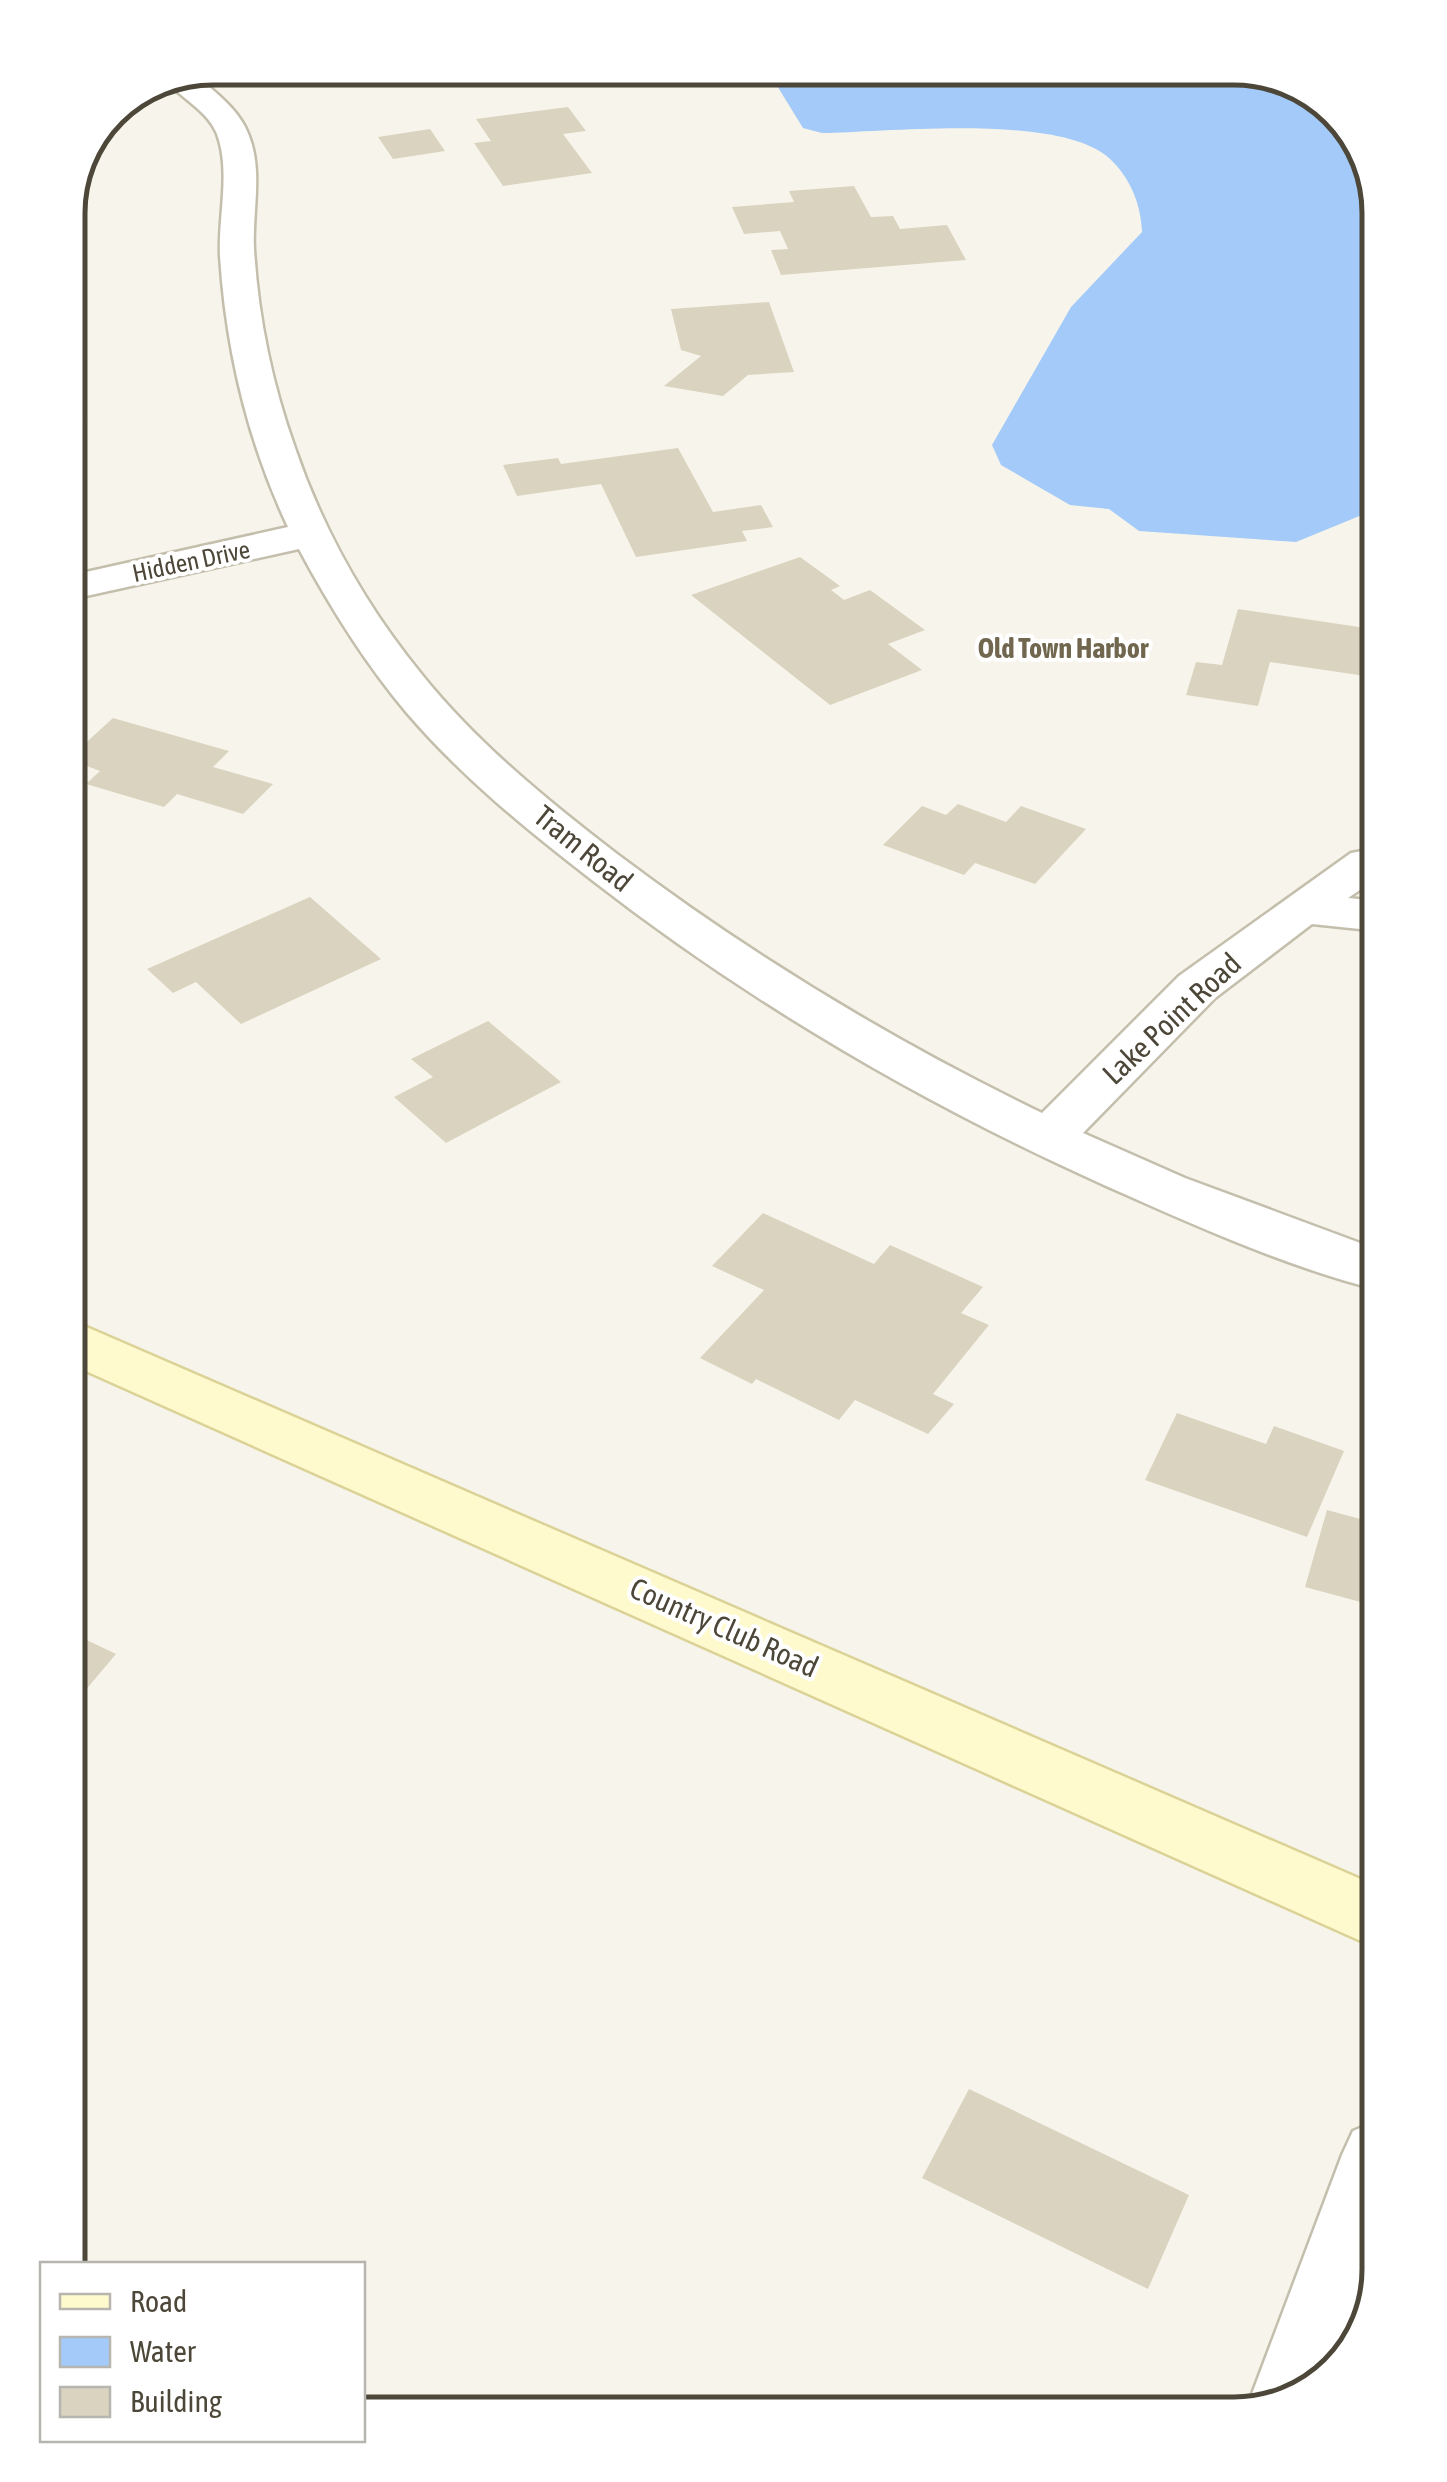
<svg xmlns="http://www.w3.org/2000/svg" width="1447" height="2482" viewBox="0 0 1447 2482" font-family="'Asap Condensed',sans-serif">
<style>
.water{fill:#a3caf8}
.building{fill:#dad3bf}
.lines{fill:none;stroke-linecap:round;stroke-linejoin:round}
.street-casing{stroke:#c4bfac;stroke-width:5}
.secondary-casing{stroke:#dbd297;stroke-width:5}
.street{fill:#fff;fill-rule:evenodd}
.secondary{fill:#fffacd;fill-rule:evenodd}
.labels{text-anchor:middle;stroke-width:8;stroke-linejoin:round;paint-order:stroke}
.far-street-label{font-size:25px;fill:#4c4738;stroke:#fff}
.far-neighbourhood-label{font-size:28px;font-weight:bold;fill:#70674e;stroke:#fff}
.street-label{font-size:30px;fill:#4c4738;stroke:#fff}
.rim{fill:none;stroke:#4c4738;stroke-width:5}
</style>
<rect width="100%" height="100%" fill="#f7f5eb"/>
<path class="water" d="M778,68H1244L1315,92L1365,149L1379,213V508L1296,542L1139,531L1109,509L1070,505L1001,465L992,445L1071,307L1142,232C1141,204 1130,177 1109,158C1059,113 888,132 822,133L803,128L771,76L783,74Z"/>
<path class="building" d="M473,68H563L559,79L535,78L532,86L436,83L440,75L470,76Z
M568,107L586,131L563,134L592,173L503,186L474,143L491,141L476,119Z
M430,129L445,151L393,159L378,137Z
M854,186L871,217L893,216L900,229L947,225L966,260L781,275L771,250L788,249L780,231L744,234L732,207L794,202L789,191Z
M769,302L794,372L748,375L723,396L664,386L701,356L681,350L671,309Z
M68,414L88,417L68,440Z
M678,448L713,512L761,505L773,527L742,531L747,541L636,557L601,484L517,496L503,465L558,458L561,464Z
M800,557L840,586L831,590L844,600L870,590L925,630L888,644L922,670L830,705L691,595Z
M1238,609L1379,630V678L1270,662L1258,706L1186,695L1196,662L1222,665Z
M113,718L229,751L213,767L273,784L243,814L177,794L164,807L86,784L100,771L68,759Z
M958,804L1006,822L1021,806L1086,829L1035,884L975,863L964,875L883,845L922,806L946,815Z
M310,897L381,959L241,1024L196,982L173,993L147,969Z
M488,1021L561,1082L446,1143L394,1097L433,1077L411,1059Z
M763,1213L874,1264L890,1245L983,1287L961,1313L989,1325L933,1394L954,1404L928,1434L855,1400L839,1420L756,1379L752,1384L700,1358L764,1290L712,1266Z
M1177,1413L1266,1444L1274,1426L1344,1451L1307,1537L1145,1480Z
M1327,1510L1379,1524V1607L1305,1587Z
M68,1631L116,1654L68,1711Z
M969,2089L1189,2195L1148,2289L922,2178Z"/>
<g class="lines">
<g class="street-casing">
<path id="street" d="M195,75C215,92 240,110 249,136C263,172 252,212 254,249C258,316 272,384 295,448C323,530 367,608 423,676C478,744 548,801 617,854C751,955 891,1040 1042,1113L1179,976L1351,853L1379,848V877L1348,898L1379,901V931L1312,924L1215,998L1083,1133L1185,1178L1379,1250V1290C1286,1267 1192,1224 1104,1185C922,1103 750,1003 592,880C527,830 461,776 407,713C365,663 330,607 299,549L68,600V576L288,527C248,442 226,350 220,256C218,216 231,172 217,134C209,113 185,100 170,85Z
M1379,2120V2258L1343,2360L1298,2400L1253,2410L1249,2402L1342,2155L1353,2131Z"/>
</g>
<g class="secondary-casing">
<path id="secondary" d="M68,1319L1379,1887V1949L68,1363Z"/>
</g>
<use href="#street" class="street"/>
<use href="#secondary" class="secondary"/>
</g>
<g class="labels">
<g class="far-street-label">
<text transform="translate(191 561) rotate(-12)" y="9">Hidden Drive</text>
</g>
<g class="far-neighbourhood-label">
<text x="1063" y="658">Old Town Harbor</text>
</g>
<g class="street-label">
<text transform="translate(583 849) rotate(39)" y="10">Tram Road</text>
<text transform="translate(1172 1019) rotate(-43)" y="10">Lake Point Road</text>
<text transform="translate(724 1628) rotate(24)" y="10">Country Club Road</text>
</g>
</g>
<path d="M0 0H1447V2482H0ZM213 85H1234A128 128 0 0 1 1362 213V2269A128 128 0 0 1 1234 2397H213A128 128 0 0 1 85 2269V213A128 128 0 0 1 213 85Z" fill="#fff" fill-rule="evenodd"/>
<path class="rim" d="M213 85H1234A128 128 0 0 1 1362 213V2269A128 128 0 0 1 1234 2397H213A128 128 0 0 1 85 2269V213A128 128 0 0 1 213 85Z"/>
<rect x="40" y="2262" width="325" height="180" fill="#ffffff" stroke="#b7b5af" stroke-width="2.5"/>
<rect x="60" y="2294" width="50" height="15" fill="#fffacd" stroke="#b7b5af" stroke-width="2.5"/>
<text x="130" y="2312" font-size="30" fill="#4c4738">Road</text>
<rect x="60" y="2337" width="50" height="30" fill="#a3caf8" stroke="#b7b5af" stroke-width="2.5"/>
<text x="130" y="2362" font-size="30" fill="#4c4738">Water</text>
<rect x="60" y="2387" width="50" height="30" fill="#dad3bf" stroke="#b7b5af" stroke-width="2.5"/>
<text x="130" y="2412" font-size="30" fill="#4c4738">Building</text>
</svg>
